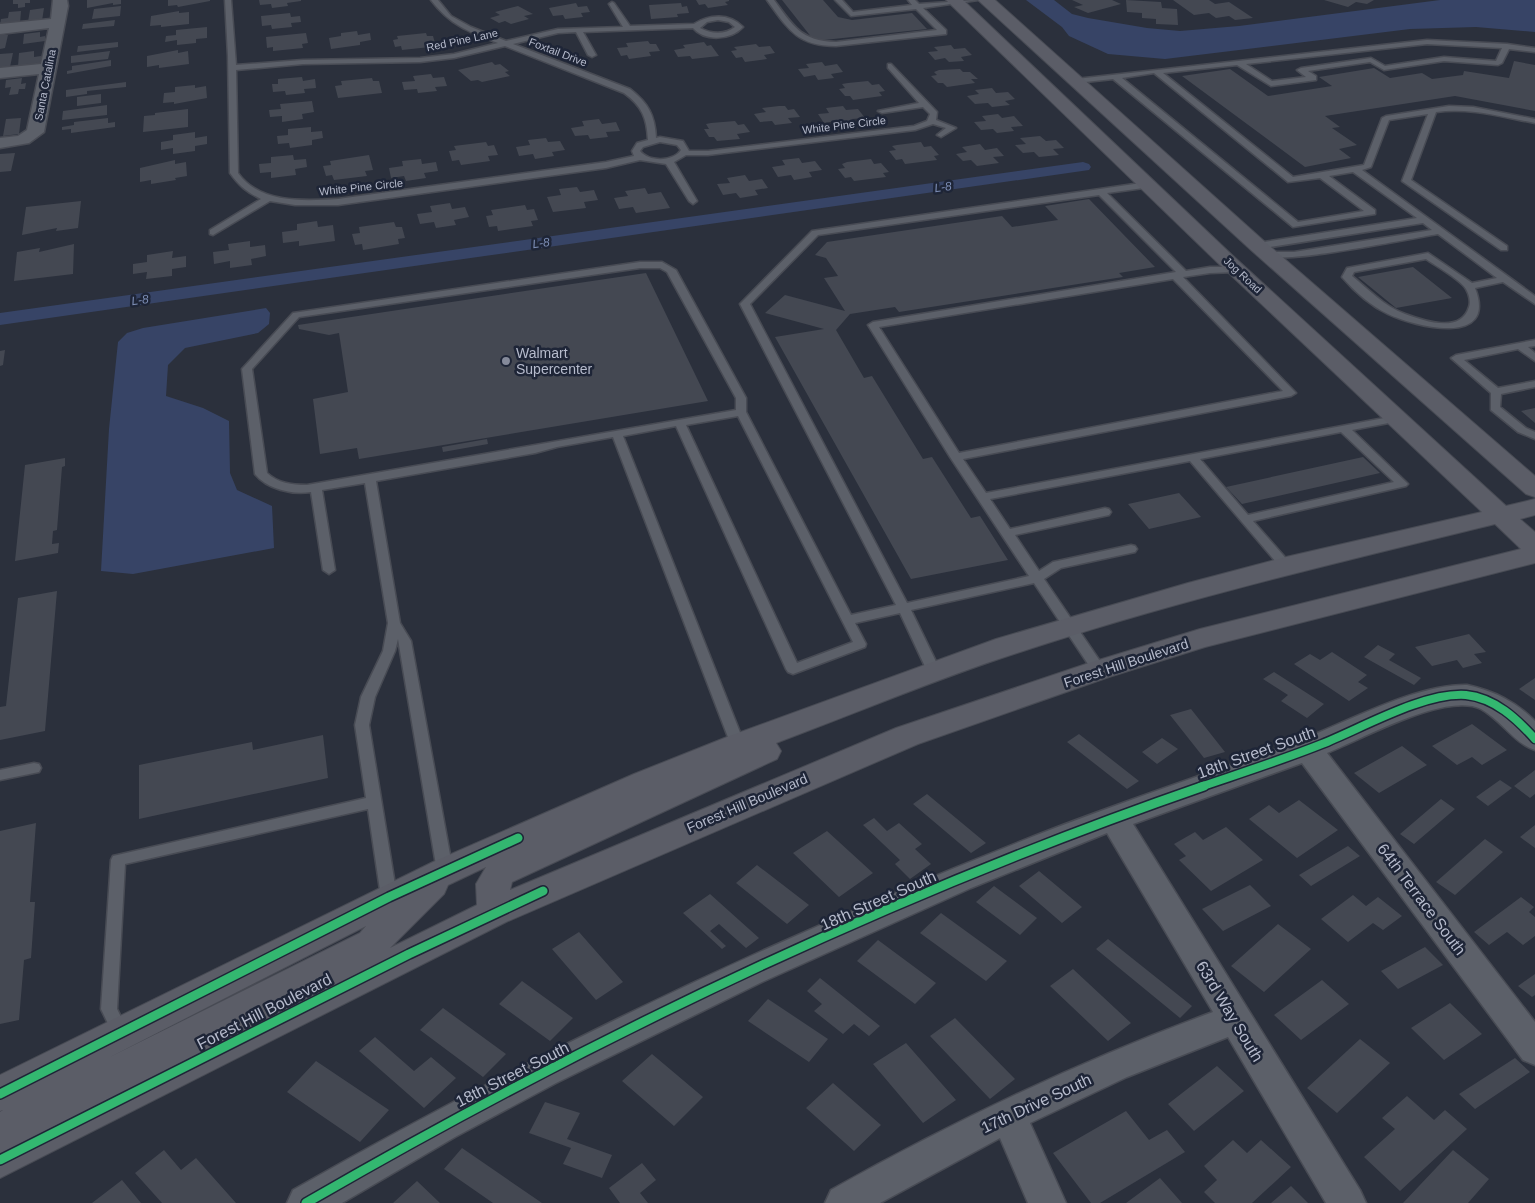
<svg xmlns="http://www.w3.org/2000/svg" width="1535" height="1203" viewBox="0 0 1535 1203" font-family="Helvetica,sans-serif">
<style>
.water{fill:#374466}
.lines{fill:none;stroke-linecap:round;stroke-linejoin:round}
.canal{fill:#374466;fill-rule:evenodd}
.building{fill:#444852}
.service-casing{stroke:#484b54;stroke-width:3}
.minor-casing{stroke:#484b54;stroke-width:3}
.secondary-casing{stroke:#484b54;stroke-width:2}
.service{fill:#5c6069;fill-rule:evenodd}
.minor{fill:#5c6069;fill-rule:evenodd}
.secondary{fill:#5b5d67;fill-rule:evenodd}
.cycleway-far1-casing{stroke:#1e2537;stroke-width:11}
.cycleway-casing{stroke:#1e2537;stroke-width:12}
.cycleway-far1{stroke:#33b770;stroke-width:8}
.cycleway{stroke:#33b770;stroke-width:9}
.poi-dot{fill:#858a9a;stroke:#1e2537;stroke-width:2}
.labels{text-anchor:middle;stroke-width:5;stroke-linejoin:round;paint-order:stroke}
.far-street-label{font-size:11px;fill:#b6bbcc;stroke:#1e2537}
.far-water-label{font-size:12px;font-style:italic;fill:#7c8db4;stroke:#1e2537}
.poi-label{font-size:14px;fill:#b6bbcc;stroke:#1e2537;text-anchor:start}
.street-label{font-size:14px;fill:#b6bbcc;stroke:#1e2537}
.near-street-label{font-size:16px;fill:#b6bbcc;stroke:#1e2537}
</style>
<rect width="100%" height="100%" fill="#2b303c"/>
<path class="water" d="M1026,0H1054L1072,14L1088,18L1147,28L1180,31L1239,26L1440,0H1535V32L1476,27L1410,29L1165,59L1108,54L1069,36L1062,27Z
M266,308L270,313L269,324L258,333L185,348L168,365L166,396L203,408L229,421L230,473L237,490L272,506L274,548L133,574L101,571L109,429L118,342L127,333L143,328Z"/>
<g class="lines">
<path class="canal" d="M1083,162L1089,164L1091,167L1089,170L0,325V313Z"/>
</g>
<path class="building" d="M13,0H30V3H25V7L18,8V4H13Z
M87,0H121V4L113,5V3L87,8Z
M168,0H210V1L178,7L177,5L168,6Z
M259,0H301V1L287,3L288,6L272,8L271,4L260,5Z
M696,0H729V1L725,2L728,5L708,8L705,4L699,5Z
M782,0H823L838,17L852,20L912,13L927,29L824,40L812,38Z
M1072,0H1112L1121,4L1088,13L1074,7L1083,5Z
M1126,0L1161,2L1162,8L1177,9L1178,25L1156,24V19L1142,18V13L1127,12Z
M1173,0H1209L1215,4L1229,2L1253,18L1235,20L1229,16L1216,18L1209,13L1194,15Z
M1324,0H1374L1367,4L1356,2L1348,7Z
M576,3L578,7L587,6L590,12L581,13L583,17L565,19L563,15L553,16L549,8Z
M681,3L682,7L687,6L689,13L677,14L678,17L651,19L649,5Z
M121,6L120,16L92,19L94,9Z
M518,6L533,14L524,16L529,19L511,24L505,21L499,23L490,18L500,15L495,12Z
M44,8L42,21L28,22L30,10Z
M21,11L20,23L0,25L1,19L8,18L9,12Z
M179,11V13L189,12V24L161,27V25L150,26L151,16Z
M290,13L291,17L300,16L301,22L291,23L292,27L272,29L271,25L262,26L261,16Z
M115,20L114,26L82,29L83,24Z
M207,27V38L196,39V43L177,45V40L165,42L166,36L176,35V30Z
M357,31L358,35L370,33L371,40L360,42V45L331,49L329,38L341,36V33Z
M40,32V37L45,36V41L23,44L24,34Z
M306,33L308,43L302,44L303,48L273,51V47L267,48L266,37Z
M426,33L427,36H433L435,43H429L430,47L402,50L401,46L395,47L393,40L398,39L397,36Z
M0,35H8L5,48L0,49Z
M648,41L650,44H656L660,51L649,52L651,56L629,59L627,55L621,56L617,48L628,47L626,43Z
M118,42V47L77,52L78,46Z
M704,42L707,46L711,45L719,56L692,59L690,56L678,57L674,50L685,48L683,45Z
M756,44L759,47L770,46L775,53L764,55L767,59L745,62L742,57L736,58L731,51L737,50L734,47Z
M951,45L954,49L965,48L972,55L961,57L964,61L949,62L945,58L935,60L928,52L938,51L934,47Z
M178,50V53L188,51L189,64L159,68V65L147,67V56Z
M34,51V57L41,56V63L18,66L19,53Z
M110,51L108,59L71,63V56Z
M13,53L10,67L0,68V54Z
M111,60V66L67,74V71L72,70V66Z
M1514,61L1535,65V111L1455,96L1325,116L1340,127L1332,128L1357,145L1339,149L1351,158L1305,167L1182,76L1230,69L1268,96L1332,86L1319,77L1374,68L1390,78L1422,73L1432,79L1463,75L1464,71L1509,78Z
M492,62L495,65L500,64L509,71L505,72L510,76L482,82L478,80L471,81L458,70Z
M822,62L825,66L837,64L843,72L831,74L834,78L818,80L815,75L804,77L798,69L809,68L806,64Z
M960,69L963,72H970L978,79H971L975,83L947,87L943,83H938L931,76L937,75L934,72L939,70Z
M431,74L433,78L444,77L447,86L435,87L437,91L418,93L417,89L404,90L402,82L415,81L413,76Z
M302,77L303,81L315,79L316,88L304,89L305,93L286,95L285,91L273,92L272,84H278V79Z
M22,78L21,84L26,83L25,89H19L18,94L9,95L11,87L5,88L6,80Z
M372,78L373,81H379L382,93L338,98L335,86L342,85L341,81Z
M868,81L872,85L879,84L885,91L879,92L882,96L853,100L850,96H845L839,89L845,88L842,84L848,83Z
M126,82V87L87,91V94L66,97V90Z
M195,85V88L206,86L207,98L174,104V102L163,103L164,93L175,92V87Z
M992,88L996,93L1008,92L1015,99L1005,101L1010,105L992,107L988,103L975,104L967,96L979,94L975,90Z
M101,94V103L77,106V97Z
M312,101L314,112L302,114L303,119L282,122V116L270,117L269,110L281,109L280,104Z
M107,105V115L62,120L63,111Z
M779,106H785L788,110L794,109L800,117L788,118L792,123L775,125L772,121L760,122L754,114L766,112L762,108Z
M843,106L846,110L858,109L865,118L852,119L856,124L839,126L836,121L824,123L818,114L829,113L826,108Z
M188,109V127L143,132L144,116L155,115V113Z
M998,114L1002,118L1014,116L1023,126L1011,127L1014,131L997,133L993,129L981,130L974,122L986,121L982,116Z
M21,118L19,134L3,136L6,119Z
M108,118V123L115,122V127L71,133V129L62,130V127L74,125V122Z
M599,119L602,124L616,122L620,131L606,132L608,137L590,139L588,135L575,136L571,128L584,126L582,121Z
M735,121L738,125L744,124L750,132L737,134L740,139L717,141L714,137H709L704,129H709L706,124L711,123Z
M311,127V132L322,131L323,138L312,140V145L290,148L289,143L278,144L277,136L288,135V129Z
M195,132V138L207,136V144L195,146V151L173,154V148L161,150V142L173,140V135Z
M1040,136L1046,141L1056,140L1064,148L1053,149L1059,155L1039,157L1034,152L1023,153L1015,145L1026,144L1020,138Z
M546,138L548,142L560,141L565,150L552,152L554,156L535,159L533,154L519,156L516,147L530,145L528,140Z
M486,142L488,146L494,145L498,155L488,156L490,161L461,165L459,160L452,161L449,151L456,150L454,146Z
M921,142L924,147L931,146L939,155L934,156L937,160L905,164L902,159L896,160L889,151L896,150L892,146L897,145Z
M980,144L985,150L997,148L1004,156L993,157L999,163L977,166L971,160L963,161L956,154L967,152L962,147Z
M15,153L11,171L0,172V154Z
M293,155L294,160L306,159L307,167L295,169L296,175L271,178V172L260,173L259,164L271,163V157Z
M369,155L373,170L365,171L367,176L334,180L332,175L326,176L323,166L331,165L330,161Z
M799,158L802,163L815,161L822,170L809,172L812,177L794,180L791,175L778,177L772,167L785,165L782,160Z
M421,159L422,164L436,162L438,171L424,173L426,178L406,181L404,176L391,178L389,168L403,166L402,161Z
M871,159L874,164L881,163L889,172L883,173L886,177L854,181L851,177L845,178L838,169L845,168L842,164L847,162Z
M175,160V164L186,162L187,176L175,178L176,180L151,184V180L140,182V168Z
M745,175L749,181L762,179L768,188L755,190L758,195L740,198L736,193L723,195L717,184L730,183L727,178Z
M577,187L580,192L594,190L598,200L584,202L586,208L553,212L547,197L561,195L559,189Z
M645,188L648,194L661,192L670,208L636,213L633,207L619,209L614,198L628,196L625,191Z
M1089,199L1155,267L1119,273L1123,277L899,312L895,307L850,314L836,330L864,378L872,376L923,459L932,457L971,518L980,516L1008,560L911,579L775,337L824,329L765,313L785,295L845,311L824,278L838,276L826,258L815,255L827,242L1002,216L1012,227L1058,220L1045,206Z
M81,201L78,228L56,231L57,228L22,235L26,207Z
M450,203L452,209L465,207L469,217L454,220L456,225L436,228L434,222L420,224L417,214L432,212L430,206Z
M525,205L527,210L534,209L538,220L531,221L533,226L498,231L497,226L489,227L486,216L493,215L491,210Z
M317,221L318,227L333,225L335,241L299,246V241L283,243L282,232L297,230V224Z
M394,222L396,227H402L405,238L398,239L399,244L363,250L362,244L355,245L352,234L360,233L359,227Z
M250,241V247L265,245L266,256L251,259L252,265L230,268V261L214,264L213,252L229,250L228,244Z
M74,244L73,274L14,281L17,252L40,248L39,252Z
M173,251L172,258L186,256V267L172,269V276L146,279L147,272L133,274V264L147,262V255Z
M1413,267L1452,298L1396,308L1358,277Z
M646,273L708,401L359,459L357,448L320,454L313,399L348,392L339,333L329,335L299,329L298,325Z
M5,350L3,365L0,366V351Z
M1535,408V423L1521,411Z
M487,439L488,444L443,452L442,447Z
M1363,457L1380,473L1242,504L1226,487Z
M65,458V466L62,467L57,530L53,531L52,544L59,543L58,553L15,561L25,465Z
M1179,493L1201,517L1149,529L1128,504Z
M57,591L45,731L0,740V707L6,706L18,598Z
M1469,634L1486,652L1474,654L1482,663L1463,668L1457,660L1432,666L1415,647Z
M1378,645L1395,654L1389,660L1421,678L1414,685L1364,657Z
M1332,652L1367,675L1358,682L1368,688L1349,701L1294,664L1310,654L1320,660Z
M1274,672L1324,704L1307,718L1281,701L1288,695L1263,679Z
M1535,678V700L1519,689Z
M1191,709L1225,752L1204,758L1170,715Z
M1472,724L1507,750L1482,765L1472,757L1457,765L1432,746Z
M1079,734L1139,781L1127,789L1067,742Z
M323,735L328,778L139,819V765L252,742L253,750Z
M1162,738L1178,749L1157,764L1142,752Z
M1402,746L1427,765L1379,793L1354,773Z
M1535,770V794L1530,798L1514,786Z
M1500,780L1512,788L1488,806L1476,797Z
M927,794L986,843L971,853L913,804Z
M1441,799L1455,809L1414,844L1400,834Z
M1299,800L1338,830L1297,858L1249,819L1269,805L1279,813Z
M874,818L887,831L899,823L922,844L915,849L931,864L910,879L895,864L900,860L863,825Z
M36,823L30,902H35L31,958L24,960L19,1020L0,1024V831Z
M1535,825V848L1520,837Z
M1226,827L1263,860L1211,891L1179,860L1186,856L1174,844L1195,832L1203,840Z
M827,831L873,873L839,897L793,853Z
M1485,839L1503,852L1455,895L1436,882Z
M1348,846L1360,856L1311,886L1299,875Z
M757,865L809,905L787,924L736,883Z
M1039,871L1082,907L1062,923L1019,886Z
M1250,885L1271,906L1223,931L1202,909Z
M994,886L1037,918L1020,935L976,902Z
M710,894L759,938L746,948L719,924L710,931L726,946L722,949L683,913Z
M1353,895L1366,906L1378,897L1402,916L1383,930L1373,923L1348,942L1321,919Z
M1521,897L1534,907L1529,912L1535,917V936L1523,945L1507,932L1489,945L1474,932Z
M941,913L1007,961L986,981L920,933Z
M1278,924L1311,949L1264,992L1231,966Z
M579,932L623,982L596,1000L552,949Z
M1108,939L1192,1006L1180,1018L1096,949Z
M878,940L936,983L915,1004L857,961Z
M1425,947L1443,965L1398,989L1381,971Z
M1073,969L1131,1023L1108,1041L1050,986Z
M1535,974V995L1532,997L1518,986Z
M820,978L880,1026L869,1036L854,1024L843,1034L814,1011L822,1004L807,991Z
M1322,980L1349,1004L1301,1040L1274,1015Z
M522,981L573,1018L550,1041L499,1004Z
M768,999L828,1039L809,1062L748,1021Z
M1450,1003L1482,1034L1444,1060L1411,1028Z
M443,1008L506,1054L483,1077L420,1030Z
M955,1018L1015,1079L990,1099L930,1036Z
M375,1037L414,1071L431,1057L456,1078L424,1108L359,1051Z
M1360,1039L1390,1063L1337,1113L1307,1088Z
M906,1043L956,1100L923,1123L873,1064Z
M652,1054L703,1097L674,1126L622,1081Z
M1515,1058L1530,1072L1475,1109L1459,1094Z
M316,1061L389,1110L360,1142L287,1092Z
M1217,1066L1244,1091L1194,1131L1168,1104Z
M833,1083L881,1125L854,1151L806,1108Z
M1407,1096L1434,1120L1445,1110L1467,1129L1400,1191L1364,1157L1395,1129L1382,1118Z
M545,1102L580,1113L567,1139L612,1155L602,1178L563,1164L571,1148L529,1133Z
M1126,1111L1149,1140L1167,1130L1185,1152L1100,1203H1091L1053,1153Z
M1233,1140L1247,1153L1261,1140L1291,1167L1252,1203H1215L1204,1192L1217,1180L1204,1166Z
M462,1148L542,1203H493L444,1169Z
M164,1150L181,1170L196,1158L236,1203H162L135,1173Z
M1453,1150L1489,1179L1468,1203H1403Z
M642,1163L656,1180L640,1193L648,1203H620L609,1188Z
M1160,1178L1182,1203H1126Z
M122,1180L141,1203H92Z
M417,1181L440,1203H393Z
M1291,1186L1308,1203H1271Z"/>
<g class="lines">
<g class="service-casing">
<path id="service" d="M225,0H231L236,65L303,60L420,58L454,54L498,43C469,32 450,25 431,0H438L451,16L471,27L506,41L558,29L623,27L609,4L612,2L614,3L630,26L694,24C710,14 729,13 743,27C731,40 705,42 693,28L583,32L596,55L592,57L588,55L576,32L558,33L513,44L630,89C648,103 655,115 656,138L660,137L683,141L689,151H708L914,126L927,121L930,114L923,107L882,113L878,111L919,103L888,68V64H891L937,112L936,120L956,128L941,137L937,135L946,128L933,124L915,130L708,155H686L674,162L697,201L693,204L689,201L666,164L640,160L606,168L338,205H295L270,201L213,235L210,234V230L261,199C247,192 239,186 230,173L228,56ZM718,20L729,22L735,27C725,35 711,34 700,28L707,22ZM505,46L624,93C642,106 647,118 648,140L637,143L632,151L634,156L606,162L338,199C304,201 260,204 238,173L236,70L303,64L420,62L454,58ZM660,142L677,145L681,150C673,162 649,162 640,151L643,147Z
M767,0H774C793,26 801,41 836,42L937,30L916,9L851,16L835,0H842L853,12L912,5L908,0H915L919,4L978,0L923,8L946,30V34L836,46C797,46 788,29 767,0Z
M1427,40L1507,44L1535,48V52L1509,49L1502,63L1498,65L1444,61L1384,70L1370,62L1308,71L1316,76V80L1271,86L1237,65L1163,73L1293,177L1364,165L1382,118L1386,116L1449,106L1473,107L1535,119V123C1503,117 1469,107 1436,112L1411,180L1507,246V250H1501L1402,181L1428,114L1389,120L1371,167L1362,170L1535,296V304L1503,282L1475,288C1498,347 1415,327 1388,314C1371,306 1354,291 1342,277L1347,268L1428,253L1472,283L1497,278L1438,234C1413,238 1277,266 1264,255L1269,252H1294L1432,230L1423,223L1258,249L1253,246L1258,243L1417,218L1353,172L1329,176L1375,210V214L1293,227L1113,79L1076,83L1072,81L1076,79ZM1427,44L1502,48L1496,61L1444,57L1385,66L1371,58L1301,68L1297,70L1306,77L1272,81L1246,64ZM1154,73L1288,182L1320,178L1364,211L1298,222L1122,78ZM1426,259C1436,266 1461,280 1466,289C1469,294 1471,302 1469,307C1461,334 1424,321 1405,314C1384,306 1369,290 1352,276L1354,272Z
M1148,182L1151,183V187L1107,193L1186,271L1210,267H1239V271L1236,272L1210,273L1183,277L1296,393L1291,396L963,459L986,493L1395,416L1399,417L1400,419L1399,421L1352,430L1406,482L1408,484L1406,486L1253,521L1290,563L1292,566L1286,570L1282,569L1190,461L990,499L1010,529L1105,508L1109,509L1111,512L1109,515L1015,535L1039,571L1053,562L1131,545L1135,546L1137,549L1135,552L1061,568L1044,579L1104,667L1106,670L1104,673H1094L1034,583L911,610L941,672L939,675H929L900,613L855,623L866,644L865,647L793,674L788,672L786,669L676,426L623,436L745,745L743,749H733L731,745L613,437L557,447L535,453L376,481L400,623L411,641L453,871L450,875L445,877L440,875L437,871L398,639L395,651L375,697L369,725L397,897L394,901L389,903L384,901L381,897L368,809L125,864L117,1009L129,1033L127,1038L121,1040L115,1038L101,1009L111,860L113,856L366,798L355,725L361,697L383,651L388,623L365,483L322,490L335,570L329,574L323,570L311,492C292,495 267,489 255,474L242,369L293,313L640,262H662L676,270L746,398V412L851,615L896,605L740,304L812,231ZM1099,195L1176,272L873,322L868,325L950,457L1029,576L907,603L750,304L818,235ZM640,268H660L667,272L736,398V410L307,485C291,485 278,483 267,473L252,369L299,317ZM1173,279L1283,391L959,453L879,327ZM738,416L853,642L797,663L686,425ZM1341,432L1394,482L1248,515L1200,459Z
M1535,340V346L1528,347L1535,353V361L1518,349L1464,360L1498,388L1535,381V387L1501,394L1500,407L1526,428L1535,432V439L1518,432L1491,410V393L1451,358L1456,355Z
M34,763L39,764L41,768L39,772L0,780V770Z"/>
</g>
<g class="minor-casing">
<path id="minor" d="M53,0H67L68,6L44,132L29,143L0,148V138L18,136L27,130L39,74L0,78V68L41,64L49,28L0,34V24L51,19Z
M1467,685C1494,691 1515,701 1535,721V750C1515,744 1501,720 1481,709C1445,692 1363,739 1327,753L1535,1022V1065L1523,1060L1302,763L1133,824L1360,1190L1366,1203H1326L1228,1037L1127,1077L1030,1123L1066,1203H1028L1000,1138L880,1203H825L831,1190C954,1121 1080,1061 1213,1012L1107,833L971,888L762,982L556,1083L455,1137L342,1203H287L293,1190C537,1051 792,930 1055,828C1131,799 1208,773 1285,746C1339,727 1412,684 1467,685Z"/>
</g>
<g class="secondary-casing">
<path id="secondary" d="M946,0H963L1232,255L1506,506L1535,499V515L1520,519L1535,532V563L1205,647L1109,677L918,744L506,922L0,1178V1112L3,1110L0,1111V1075L433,862L634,774L727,737L996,639L1188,583L1286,557L1482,512L1218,263ZM1495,524L1521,549L1200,629L1089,663L896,728L510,890L512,882L777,759L781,751L776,743C856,713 936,679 1017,653C1174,601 1335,563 1495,524ZM486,867L476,884L477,905L390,948L444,894L448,885ZM366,926L360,933L110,1057Z
M978,0H995L1265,242L1535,476V497L1526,494L1251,250Z"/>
</g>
<use href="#service" class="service"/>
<use href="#minor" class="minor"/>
<use href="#secondary" class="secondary"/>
<g class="cycleway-far1-casing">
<path id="cycleway-far1" d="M1200,787C1241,773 1282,760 1322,744C1362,728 1424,692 1466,695C1495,698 1517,719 1535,739"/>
</g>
<g class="cycleway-casing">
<path id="cycleway" d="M0,1094L389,897L518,838
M0,1160L409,954L543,891
M306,1203C591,1038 892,894 1204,786"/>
</g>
<use href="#cycleway-far1" class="cycleway-far1"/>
<use href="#cycleway" class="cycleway"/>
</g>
<circle class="poi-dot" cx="506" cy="361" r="5"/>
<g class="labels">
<g class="far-street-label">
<text transform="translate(462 40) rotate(-12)" y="4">Red Pine Lane</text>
<text transform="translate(558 52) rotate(21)" y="4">Foxtail Drive</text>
<text transform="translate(45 85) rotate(-79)" y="4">Santa Catalina</text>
<text transform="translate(844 125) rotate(-7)" y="4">White Pine Circle</text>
<text transform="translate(361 187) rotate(-6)" y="4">White Pine Circle</text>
<text transform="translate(1243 275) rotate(43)" y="4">Jog Road</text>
</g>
<g class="far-water-label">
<text transform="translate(943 187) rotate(-8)" y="4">L-8</text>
<text transform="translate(541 243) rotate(-8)" y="4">L-8</text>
<text transform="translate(140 300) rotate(-8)" y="4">L-8</text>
</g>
<g class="poi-label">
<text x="516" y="358">Walmart<tspan x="516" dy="16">Supercenter</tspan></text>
</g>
<g class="street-label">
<text transform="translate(1126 663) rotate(-18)" y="5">Forest Hill Boulevard</text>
<text transform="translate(747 803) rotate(-23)" y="5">Forest Hill Boulevard</text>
</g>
<g class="near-street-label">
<text transform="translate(1256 752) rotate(-20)" y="6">18th Street South</text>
<text transform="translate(1422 899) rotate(53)" y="6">64th Terrace South</text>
<text transform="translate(878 900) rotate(-24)" y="6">18th Street South</text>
<text transform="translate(264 1011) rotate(-27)" y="6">Forest Hill Boulevard</text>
<text transform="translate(1230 1011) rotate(59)" y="6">63rd Way South</text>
<text transform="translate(512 1074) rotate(-27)" y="6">18th Street South</text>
<text transform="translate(1036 1103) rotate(-25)" y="6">17th Drive South</text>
</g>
</g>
</svg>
